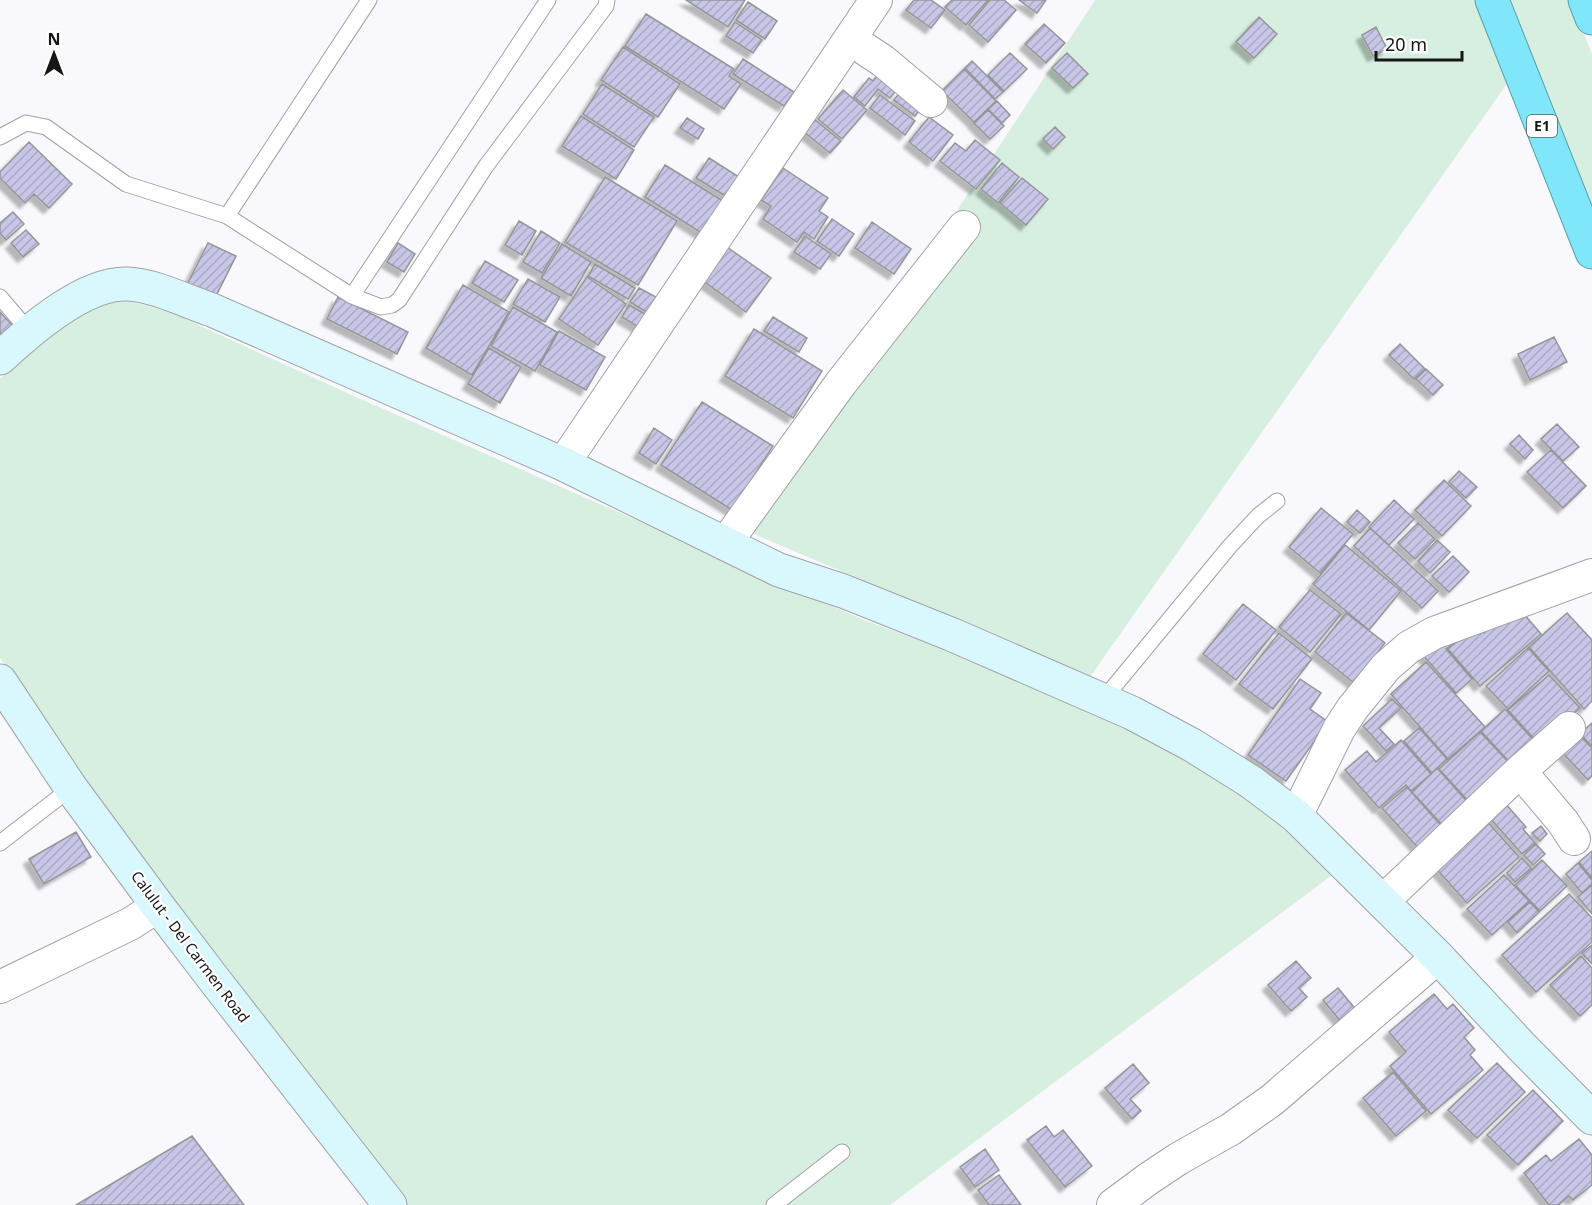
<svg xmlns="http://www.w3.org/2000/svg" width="1592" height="1205" viewBox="0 0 1592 1205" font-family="'Noto Sans',sans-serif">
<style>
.grass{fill:#d7efe0}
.building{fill:url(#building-hatch);stroke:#969699;stroke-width:1.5;filter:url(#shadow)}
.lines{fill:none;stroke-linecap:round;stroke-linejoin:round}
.lane-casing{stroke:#a2a2a6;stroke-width:17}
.street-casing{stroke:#a2a2a6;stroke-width:34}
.secondary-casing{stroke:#a2a2a6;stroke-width:35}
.highway-casing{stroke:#5a9eaa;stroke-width:35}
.lane{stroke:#fff;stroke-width:15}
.street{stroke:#fff;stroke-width:32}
.secondary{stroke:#d9f8fd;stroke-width:33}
.highway{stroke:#7fe7f9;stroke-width:33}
.labels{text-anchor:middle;stroke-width:4.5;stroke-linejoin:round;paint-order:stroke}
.shield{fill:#fff;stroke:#5c5c5d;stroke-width:1.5}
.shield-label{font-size:14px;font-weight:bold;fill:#161617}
.street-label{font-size:15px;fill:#161617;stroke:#fff}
</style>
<defs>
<pattern id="building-hatch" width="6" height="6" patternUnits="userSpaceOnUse" patternTransform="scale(1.5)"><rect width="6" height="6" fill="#c7c6e6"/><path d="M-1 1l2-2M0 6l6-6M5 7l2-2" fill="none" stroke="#aaa9c5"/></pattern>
<filter id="shadow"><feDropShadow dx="-5.5" dy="5.5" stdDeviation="1.5" flood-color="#0004"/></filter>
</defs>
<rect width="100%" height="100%" fill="#f9f9fd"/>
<path class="grass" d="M1095,0H1482L1511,78L1090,677L747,531Z
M1511,0H1571L1592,54V214Z
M128,301L168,311L347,393L862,619L1022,679L1131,729L1264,801L1339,870L890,1205H407L285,1055L170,905L0,658V379L43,339L100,303Z"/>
<path class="building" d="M686,0H745L728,27Z
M914,0H931L945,10L931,28L906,10Z
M952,0H988L966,25L945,7Z
M990,0H1004L1016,10L988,42L969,25Z
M1019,0H1046L1037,13Z
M748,2L777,21L765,39L736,20Z
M646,14L734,69L729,76L741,84L724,109L625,46Z
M1259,17L1277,34L1254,58L1236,42Z
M735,22L762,40L753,53L726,36Z
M1044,24L1065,43L1046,63L1025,44Z
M1376,27L1387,49L1373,56L1362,35Z
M623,47L680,84L658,117L601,80Z
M1010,53L1027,69L1004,91L988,75Z
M1067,53L1088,74L1073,88L1052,68Z
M743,59L794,92L784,106L733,74Z
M972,61L1003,92L995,99L965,68Z
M964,69L996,101L974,122L942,91Z
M879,73L898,88L890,98L878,89L865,106L854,97L869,78L873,81Z
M602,84L654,117L634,147L583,114Z
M843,90L867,110L842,139L818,119Z
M901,91L922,107L915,116L894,100Z
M880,95L915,121L905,135L870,108Z
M997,101L1010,115L1002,123L988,109Z
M988,110L1004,126L990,139L974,123Z
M809,115L841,141L830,153L799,128Z
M581,116L634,150L616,179L562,146Z
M929,117L953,135L933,161L909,142Z
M687,118L704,129L698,139L680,128Z
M1055,127L1065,137L1053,149L1043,139Z
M975,140L1000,160L976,189L940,161L955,143L966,151Z
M29,142L72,184L49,208L34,194L25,203L0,178V172Z
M709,158L739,177L727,197L696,178Z
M1002,163L1019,177L998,203L981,189Z
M665,165L723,201L703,234L645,197Z
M783,168L828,198L819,211L828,217L814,239L804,232L797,242L763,219L771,206L761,200Z
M605,177L677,221L638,285L565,242Z
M1022,178L1048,199L1026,225L1000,203Z
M13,212L24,224L6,240L0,233V223Z
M832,219L854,234L839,256L817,241Z
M519,221L536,231L522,255L505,245Z
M872,222L911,249L894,274L855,248Z
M26,230L39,244L23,257L11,243Z
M541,231L560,243L542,273L523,262Z
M805,236L831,254L820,269L794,252Z
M208,243L236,256L214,300L186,287Z
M398,243L415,254L404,272L387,262Z
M562,244L591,262L571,296L541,278Z
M727,247L771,278L746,312L702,280Z
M485,261L518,280L504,302L472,283Z
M595,264L635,288L628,299L588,276Z
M587,277L626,304L598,345L559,319Z
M528,279L560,297L545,322L513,304Z
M463,285L509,312L472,375L426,348Z
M639,288L656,297L648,313L630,302Z
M338,297L408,332L397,354L327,319Z
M629,305L647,315L640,328L622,317Z
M513,307L557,332L535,371L491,346Z
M0,312L12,325L0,336Z
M773,317L807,338L799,352L764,331Z
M754,329L822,371L793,418L725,376Z
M559,331L605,357L586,390L540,365Z
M1554,337L1567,362L1530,380L1518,354Z
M1400,344L1425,369L1414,379L1389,355Z
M489,348L521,367L500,403L468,384Z
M1426,369L1443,385L1433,395L1416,379Z
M702,402L773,446L732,510L661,465Z
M1557,424L1579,447L1563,461L1541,439Z
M654,428L672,440L656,464L639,453Z
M1519,435L1533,450L1525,459L1510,444Z
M1551,450L1586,486L1563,508L1527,472Z
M1459,471L1477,487L1466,498L1449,482Z
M1444,480L1471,506L1442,536L1415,510Z
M1394,500L1414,519L1389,545L1369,527Z
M1321,508L1353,534L1320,573L1289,547Z
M1357,510L1370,522L1360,533L1347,522Z
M1418,523L1435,539L1415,559L1398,543Z
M1370,528L1438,591L1422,608L1354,546Z
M1437,540L1450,552L1430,573L1418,561Z
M1345,545L1401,591L1369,630L1313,584Z
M1453,556L1469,572L1449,592L1432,576Z
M1310,590L1341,614L1310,652L1279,627Z
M1243,604L1276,630L1236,680L1203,654Z
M1517,606L1541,634L1480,686L1448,649L1459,640L1472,619L1484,633Z
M1346,613L1385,643L1354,683L1315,652Z
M1567,613L1592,640V701L1584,709L1529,647Z
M1279,633L1312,659L1273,709L1239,684Z
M1458,640L1446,649L1472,679L1456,693L1422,654Z
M1528,648L1549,671L1508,709L1486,686Z
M1426,662L1485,727L1448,759L1391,694Z
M1549,675L1580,708L1539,744L1508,710Z
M1300,679L1321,693L1310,709L1328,722L1286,781L1248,755Z
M1392,699L1401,708L1379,728L1394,744L1386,751L1363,726Z
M1505,709L1538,745L1514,767L1481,731Z
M1592,723V746L1580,734Z
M1419,728L1447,759L1432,773L1404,741Z
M1480,732L1514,768L1472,805L1439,769Z
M1578,734L1592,748V776L1588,780L1560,750Z
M1401,740L1431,774L1411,791L1406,785L1379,808L1345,770L1367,751L1376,762Z
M1437,768L1471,806L1446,829L1412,792Z
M1407,787L1444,829L1420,850L1382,808Z
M1504,802L1526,827L1523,829L1535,843L1522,854L1488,816Z
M1485,819L1519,857L1467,903L1433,865Z
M1541,826L1547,834L1540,841L1532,833Z
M76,832L91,857L44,884L29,859Z
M1536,844L1545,854L1533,865L1524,855Z
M1592,851V878L1579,862Z
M1522,858L1531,868L1515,882L1507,873Z
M1542,860L1567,886L1540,911L1515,885Z
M1578,863L1592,880V884L1582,893L1566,874Z
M1504,875L1529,901L1492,935L1467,909Z
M1592,885V914L1578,897Z
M1569,894L1592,918V942L1536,992L1502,955Z
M1530,902L1539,912L1517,933L1508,922Z
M1592,945V964L1582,953Z
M1581,956L1592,968V1005L1580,1016L1550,985Z
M1296,961L1311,978L1299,988L1307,997L1291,1011L1268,985Z
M1338,988L1357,1011L1342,1023L1323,1000Z
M1434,994L1447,1009L1453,1004L1474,1028L1464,1037L1475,1050L1470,1055L1483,1070L1431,1114L1390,1066L1406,1052L1389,1032Z
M1497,1063L1525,1092L1477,1138L1448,1110Z
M1133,1064L1149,1083L1130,1099L1141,1111L1132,1119L1105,1088Z
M1393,1072L1426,1111L1396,1136L1363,1098Z
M1533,1090L1563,1121L1518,1165L1487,1135Z
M1046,1126L1054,1137L1063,1130L1092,1166L1065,1187L1027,1140Z
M192,1136L244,1205H76Z
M1579,1139L1592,1155V1185L1573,1200L1569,1196L1558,1205H1549L1524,1173L1546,1155L1551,1161Z
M985,1149L999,1170L975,1187L960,1167Z
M999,1175L1021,1205H989L978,1190Z"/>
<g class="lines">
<g class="lane-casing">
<path id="lane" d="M0,137L26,123L46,127L126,184L227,216L352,296L381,307L392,305L399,300L486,166L606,6L607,0
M227,216L369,0
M352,296L548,0
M0,297L29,331
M1102,701L1230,546L1258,516L1277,501
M0,843L71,788
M774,1205L842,1152"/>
</g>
<g class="street-casing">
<path id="street" d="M850,39L883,61L931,101
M563,464L876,0
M725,544L841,383L964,227
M1520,771L1563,822L1574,839
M1296,816L1339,729L1352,709L1386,667L1409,647L1434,633L1592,575
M1382,902L1520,771L1569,728
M0,987L130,924L158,906
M1113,1205L1148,1179L1178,1159L1231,1129L1272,1100L1438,957"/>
</g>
<g class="secondary-casing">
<path id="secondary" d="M0,358C30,330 85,282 128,284C154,285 188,302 212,310L563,464L779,570L843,591L953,635L1132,713L1192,745L1251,782L1296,816L1438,957L1523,1048L1592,1118
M0,681L71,788L158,906L216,982L390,1205"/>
</g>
<g class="highway-casing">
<path id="highway" d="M1492,0L1592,252
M1585,0L1592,18"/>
</g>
<use href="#lane" class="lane"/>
<use href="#street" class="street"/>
<use href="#secondary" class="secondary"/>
<use href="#highway" class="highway"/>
</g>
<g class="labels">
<rect class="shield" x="1527" y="115" width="30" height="22" rx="4.5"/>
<g class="shield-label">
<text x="1542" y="131">E1</text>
</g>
<g class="street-label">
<text transform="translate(190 947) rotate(53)" y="5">Calulut - Del Carmen Road</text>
</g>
</g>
<g transform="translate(54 54)" stroke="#ffffff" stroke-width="4.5" paint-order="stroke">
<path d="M0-4.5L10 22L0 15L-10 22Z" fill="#161617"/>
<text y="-9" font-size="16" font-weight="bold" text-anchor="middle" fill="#161617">N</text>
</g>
<path d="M1376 51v9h86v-9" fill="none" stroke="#161617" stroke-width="3"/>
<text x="1385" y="51" font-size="18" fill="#161617" stroke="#ffffff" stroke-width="4.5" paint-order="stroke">20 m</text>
</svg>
